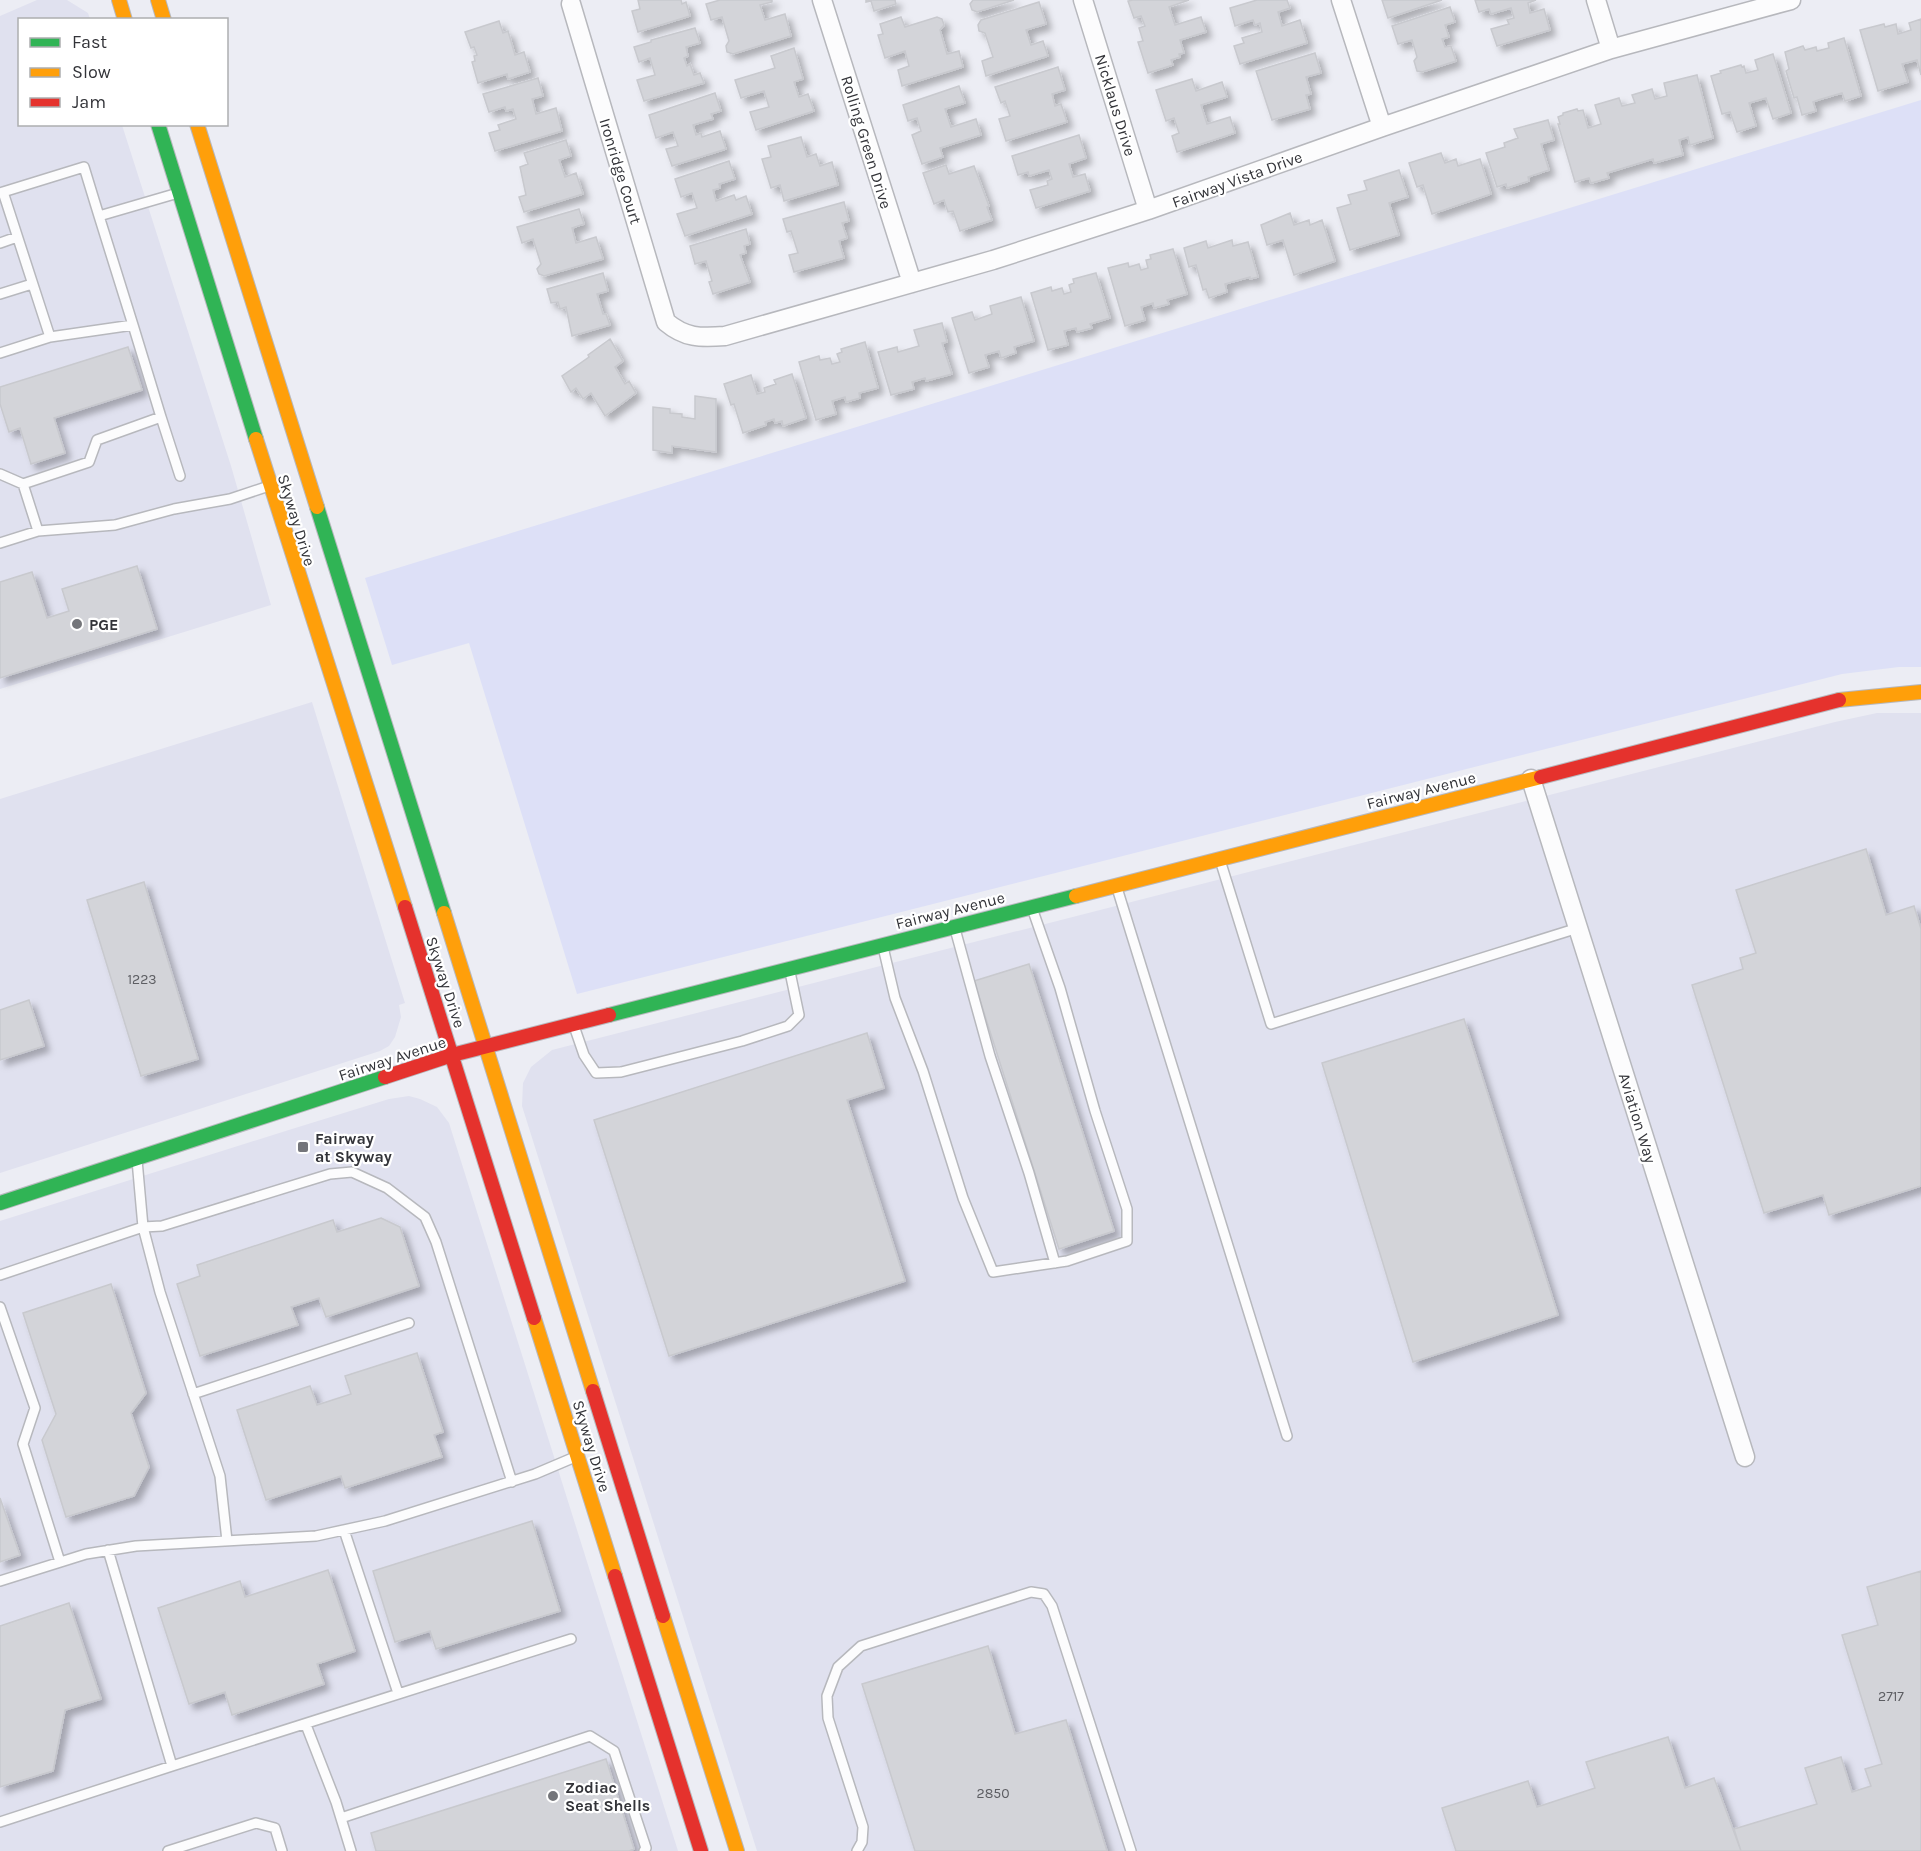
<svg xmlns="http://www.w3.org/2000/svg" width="1921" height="1851" viewBox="0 0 1921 1851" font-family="Karla,sans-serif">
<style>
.built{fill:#e0e1ef}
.green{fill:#dde0f7}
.building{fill:#d3d4d9;stroke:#c8c9ce;stroke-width:1.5;filter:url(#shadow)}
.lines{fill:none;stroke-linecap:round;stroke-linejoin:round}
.lane-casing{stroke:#b7b8bd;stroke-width:12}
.street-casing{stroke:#b7b8bd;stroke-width:21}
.fast-casing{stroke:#b7b8bd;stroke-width:16}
.slow-casing{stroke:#b7b8bd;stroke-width:16}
.jam-casing{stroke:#b7b8bd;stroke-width:16}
.lane{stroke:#fcfcfd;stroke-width:9}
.street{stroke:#fcfcfd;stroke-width:18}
.fast{stroke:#30b455;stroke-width:14}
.slow{stroke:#ff9f0a;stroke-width:14}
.jam{stroke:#e5322d;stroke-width:14}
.poi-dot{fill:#74757a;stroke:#fff;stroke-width:2}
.labels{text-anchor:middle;stroke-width:4.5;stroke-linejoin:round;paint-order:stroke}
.number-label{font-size:14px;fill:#5d5e63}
.street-label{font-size:16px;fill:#333439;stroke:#fff}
.poi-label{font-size:16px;font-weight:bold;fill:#333439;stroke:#fff;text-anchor:start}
</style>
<defs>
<filter id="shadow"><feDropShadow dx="5.5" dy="5.5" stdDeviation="3" flood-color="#0004"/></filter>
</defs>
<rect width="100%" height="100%" fill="#ecedf4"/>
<path class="built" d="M37,0H67L88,13L90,19L20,20V124L122,125L231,466L271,605L0,689V16Z
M312,702L405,1003L399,1005L401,1017L395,1037L389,1046L380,1051L0,1173V799Z
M1877,713H1921V1851H757L522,1106L523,1083L531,1067L552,1050L1835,722Z
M409,1096L420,1099L437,1107L449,1123L678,1851H0V1221L292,1129L389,1099Z"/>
<path class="green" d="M1921,100V667H1899L1842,674L577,994L469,643L392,665L365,578Z"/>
<path class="building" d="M638,0H681L682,4L686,2L690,16L638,32L632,11L640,9Z
M720,0H772V2L760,5L765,20L785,14L791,36L733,54L727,52L726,46L729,41L722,17L711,20L706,4Z
M866,0H895L896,4L874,11L871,1L866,2Z
M973,0H1014L977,12L972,10L970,4Z
M1133,0H1189L1169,7L1175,25L1201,17L1206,32L1180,40L1184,53L1179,54L1180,57L1171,60L1173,65L1148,73L1138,42L1143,41L1139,28L1145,26L1141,16L1134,18L1128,1Z
M1257,0H1287L1290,8L1278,12L1282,26L1300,20L1307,43L1240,64L1234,46L1244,43L1242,38L1262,32L1260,23L1255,25L1253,20L1235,26L1230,8Z
M1382,0H1442L1388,18Z
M1475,0H1536L1528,3L1530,13L1544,9L1550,30L1497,46L1491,29L1509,24L1507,20L1514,18L1511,8L1491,14L1489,9L1479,12Z
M1039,2L1046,24L1026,30L1031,45L1043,41L1048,56L986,76L982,61L993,57L985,33L979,31L978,25L981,20Z
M1450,7L1455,22L1445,25L1449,37L1442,39L1445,47L1451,46L1456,61L1422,72L1417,71L1414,61L1417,57L1412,40L1398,44L1392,26Z
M901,17L905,27L937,17L942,19L944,25L940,30L947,54L959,51L963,67L902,86L898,70L909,66L905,51L885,58L878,35L883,34L880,24Z
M1921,19V75L1917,60L1902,64L1908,82L1878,91L1860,30L1884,24L1885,27L1896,24L1898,34L1911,30L1909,23Z
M499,21L503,33L508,31L515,55L524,52L530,72L508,79L507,74L478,83L472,62L475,61L474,56L477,55L474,47L471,48L465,32Z
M695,28L700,43L686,47L688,56L684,58L687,66L690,64L694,75L700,73L704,83L644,101L637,80L655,75L650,58L639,62L634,47L651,42V40Z
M1844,38L1861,96L1845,101L1842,93L1818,100L1813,102L1816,111L1802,115L1797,97L1794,98L1786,71L1789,69L1785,52L1803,46L1805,50L1816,47L1817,51L1829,48L1828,43Z
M794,48L803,79L794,82L799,97L808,94L814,111L756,130L750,112L769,107L764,91L741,98L735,80L775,68L771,56Z
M1315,53L1321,73L1306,77L1311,94L1306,95L1310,109L1272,120L1256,71Z
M1773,54L1791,113L1773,119L1766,98L1749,103L1756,126L1737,132L1730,112L1722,114L1711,76L1721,73L1720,71L1741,65L1742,67L1744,66L1746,73L1758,70L1755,60Z
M1058,67L1065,90L1052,94L1055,106L1061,104L1067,122L1006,141L999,119L1010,116L1005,101L1001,103L995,87Z
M1697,75L1713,138L1690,145L1688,137L1679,140L1683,155L1654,163L1653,159L1607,173L1609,178L1591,183L1589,178L1575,182L1558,124H1560L1558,117L1563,115V113L1577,109L1578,111L1583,110L1588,128L1601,124L1595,105L1619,98L1622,106L1635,103L1632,95L1652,89L1655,99L1667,96L1664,83Z
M538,78L543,96L532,99L536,114L556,108L562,131L495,151L489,133L500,130L498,125L516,119L513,109L506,111L505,107L489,112L483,94Z
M1192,79L1196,91L1222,82L1227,97L1201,105L1207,124L1230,117L1235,133L1177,152L1172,136L1179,133L1174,118L1166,121L1156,90Z
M959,86L965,103L945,109L951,127L976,119L981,135L940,148L943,157L922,164L912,135L921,131L917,118L908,121L903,105Z
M715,93L721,111L711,114L713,119L693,125L696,135L701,133L702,137L720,131L726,149L672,166L666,149L678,146L673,132L656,138L649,115Z
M1548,120L1554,140L1541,144L1549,170L1528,177L1529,181L1507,188L1506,184L1497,187L1486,153L1505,147L1504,143L1518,138L1514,129Z
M1079,135L1086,158L1069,164L1073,177L1085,174L1090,191L1036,208L1030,190L1048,185L1047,181L1052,179L1049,170L1029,176L1028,172L1018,175L1012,156Z
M801,137L807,157L816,154L820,166L832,162L838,185L784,201L780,185L771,188L762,159L771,157L768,146Z
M566,140L571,156L559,160L563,171L565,177L576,173L583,194L524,212L519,197L526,195L520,167L528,164L524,153Z
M1441,153L1445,163L1456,159L1458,166L1480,159L1491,194L1432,214L1423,185L1417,187L1409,163Z
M729,161L735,179L719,184L720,188L713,190L716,201L734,195L736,200L746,196L752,214L685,236L677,214L697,208L692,193L681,197L675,179Z
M946,165L949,174L974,166L989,206L987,207L992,220L960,231L953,211L948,212L944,200L934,204L923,173Z
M1399,170L1408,197L1389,203L1399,235L1350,250L1337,208L1351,204L1348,195L1367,190L1364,181Z
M844,202L849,221L842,223L847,238L839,241L844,258L794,272L789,255L798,253L791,231L787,232L783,219Z
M579,209L584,224L572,228L576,243L596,237L603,259L544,276L539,274L537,269L541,264L533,239L522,243L517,227Z
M1290,213L1294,225L1309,220L1310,225L1322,220L1335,261L1294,275L1283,240L1267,245L1261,225Z
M746,229L750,244L744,246L746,253L740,255L750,282L713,294L709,282L712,281L706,261L695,264L690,246Z
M1232,240L1233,246L1248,242L1258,277L1250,279V277L1225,284L1227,292L1209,298L1206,289L1203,290L1196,265L1189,267L1184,248L1206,241L1208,248Z
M1173,249L1187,294L1167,300L1169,304L1154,308L1153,303L1141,307L1145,320L1125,326L1108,268L1128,263L1129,267L1139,264L1141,270L1148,268L1146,260L1151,259L1150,255Z
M603,273L608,291L597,294L603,314H606L610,325L572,336L566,307L560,309L558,302L551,303L547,289Z
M1096,273L1110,318L1090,324L1092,328L1077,332L1076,328L1064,331L1068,345L1048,350L1031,293L1051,287L1052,291L1062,288L1064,294L1071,292L1069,285L1074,283L1073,279Z
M1021,297L1034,341L1014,347L1016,353L1001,358L999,351L985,355L989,367L969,373L952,318L972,312L975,320L992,314L990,306Z
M942,323L947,342L942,343L952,374L926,381L925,378L912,382L914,389L891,395L878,352L897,347L898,352L919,346L914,330Z
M610,339L623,361L615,367L625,384L629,381L636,393L605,416L591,393L583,399L576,388L571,392L562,376L589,357L588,355Z
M865,342L878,388L859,393L860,398L846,402L845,397L832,401L836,414L816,420L799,362L819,356L820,360L830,358L832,364L840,362L837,354L842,352L841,349Z
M128,347L142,390L54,418L65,453L31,464L20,428L9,432L0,404V387Z
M792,374L806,418L783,426L782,421L775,423L774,419L765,422L766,425L743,433L734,404L731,405L724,384L751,375L757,394L765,392L764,388L776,384L774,380Z
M695,396L716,399V452L672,446V453L653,450V407L670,409V413L682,414V417L695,419Z
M137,566L157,629L0,678V582L32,572L47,618L69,611L62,589Z
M1866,849L1886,915L1914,906L1921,929V1186L1829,1215L1823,1195L1764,1213L1692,985L1743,969L1740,958L1756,953L1736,890Z
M144,882L198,1059L141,1076L87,900Z
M1029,964L1114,1231L1059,1249L974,981Z
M29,1000L44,1046L0,1060V1010Z
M1464,1019L1558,1315L1413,1362L1322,1063Z
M867,1033L884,1088L847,1100L905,1281L669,1356L594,1120Z
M381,1218L400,1227L419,1286L326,1317L319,1298L291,1307L298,1325L200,1356L177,1284L200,1276L197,1265L333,1220L337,1232Z
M111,1284L146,1393L131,1413L149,1467L134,1496L66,1517L42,1440L56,1414L23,1313Z
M417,1353L443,1432L434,1435L442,1457L345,1488L341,1476L266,1500L237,1410L310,1386L317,1405L351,1394L345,1376Z
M0,1498L20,1555L0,1562Z
M532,1521L560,1611L436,1649L430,1631L395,1642L373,1571Z
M328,1570L355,1651L317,1664L324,1684L232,1715L225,1692L189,1704L158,1608L240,1581L245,1597Z
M1921,1571V1851H1741L1734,1829L1817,1804L1805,1768L1841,1757L1852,1792L1871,1786L1865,1769L1882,1764L1842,1635L1878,1625L1867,1587Z
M69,1603L101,1699L65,1710L53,1771L0,1787V1626Z
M988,1646L1015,1734L1066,1720L1107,1851H915L862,1684Z
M1668,1737L1685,1788L1714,1778L1741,1851H1456L1442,1808L1528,1781L1537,1807L1595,1788L1586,1762Z
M606,1759L634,1849L629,1851H376L371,1833Z"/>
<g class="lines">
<g class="lane-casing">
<path id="lane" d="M3,192L84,167L99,216
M0,193L3,192L50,337L0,353
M0,243L17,237
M0,294L32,284
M133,325L99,216L178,193
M161,417L180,476
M0,474L23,484L89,462L97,440L161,417L133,325L50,337
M23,484L38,531
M0,543L38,531L115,525L174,509L230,499L269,486
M1220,860L1271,1024L1578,928
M1117,888L1287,1436
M955,929L990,1056L1029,1173L1055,1263
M883,947L895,998L923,1071L963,1198L993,1272L1067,1261L1127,1241V1209L1095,1111L1060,988L1032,908
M574,1026L584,1055L596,1073L621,1072L742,1041L788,1026L799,1015L790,972
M137,1160L143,1227L160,1292L220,1476L227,1541
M0,1275L143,1227L162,1226L330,1174L352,1172L387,1188L425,1217L436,1242L512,1482
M0,1307L35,1408L23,1444L60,1562
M193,1394L409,1323
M344,1530L398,1693
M0,1581L86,1554L136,1546L316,1536L385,1521L535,1474L575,1457
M306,1725L336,1802L351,1851
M172,1766L571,1639
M341,1818L590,1736L614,1751L646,1848L644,1851
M0,1822L172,1766L108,1550
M168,1851L256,1823L275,1828L282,1851
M857,1851L862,1842L863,1827L828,1718L827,1696L838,1667L861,1646L1031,1592L1044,1594L1052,1606L1131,1851"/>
</g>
<g class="street-casing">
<path id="street" d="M822,0L912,283
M1083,0L1148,210
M1341,0L1382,127
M1596,0L1611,49
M571,4L666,322C685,338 700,338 725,336L993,260L1148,210L1382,127L1611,49L1791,0
M1531,779L1745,1457"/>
</g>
<g class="fast-casing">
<path id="fast" d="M158,124L256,439
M317,507L444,913
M609,1015L1076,896
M0,1203L385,1077"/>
</g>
<g class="slow-casing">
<path id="slow" d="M119,0L125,20
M158,0L164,20
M197,124L317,507
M256,439L405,907
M1839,700L1921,692
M1076,896L1541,777
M444,913L593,1391
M534,1318L615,1576
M663,1616L737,1851"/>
</g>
<g class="jam-casing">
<path id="jam" d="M1541,777L1839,700
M405,907L534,1318
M385,1077L452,1055L609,1015
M593,1391L663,1616
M615,1576L701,1851"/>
</g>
<use href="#lane" class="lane"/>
<use href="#street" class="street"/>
<use href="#fast" class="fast"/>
<use href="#slow" class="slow"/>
<use href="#jam" class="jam"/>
</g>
<g class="poi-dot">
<circle cx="77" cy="624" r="6"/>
<rect x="297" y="1141" width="12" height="12" rx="3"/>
<circle cx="553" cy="1796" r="6"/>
</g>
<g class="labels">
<g class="number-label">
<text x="142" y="984">1223</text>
<text x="1891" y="1701">2717</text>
<text x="993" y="1798">2850</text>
</g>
<g class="street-label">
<text transform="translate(1116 105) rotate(73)" y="6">Nicklaus Drive</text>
<text transform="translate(867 142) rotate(73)" y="6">Rolling Green Drive</text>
<text transform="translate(621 171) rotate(73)" y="6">Ironridge Court</text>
<text transform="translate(1237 179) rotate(-20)" y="6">Fairway Vista Drive</text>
<text transform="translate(297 520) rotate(73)" y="6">Skyway Drive</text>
<text transform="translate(1421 790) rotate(-14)" y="6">Fairway Avenue</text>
<text transform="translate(950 910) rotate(-14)" y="6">Fairway Avenue</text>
<text transform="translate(446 982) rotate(72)" y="6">Skyway Drive</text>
<text transform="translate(392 1058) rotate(-18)" y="6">Fairway Avenue</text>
<text transform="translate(1638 1118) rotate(73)" y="6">Aviation Way</text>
<text transform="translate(592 1446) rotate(73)" y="6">Skyway Drive</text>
</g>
<g class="poi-label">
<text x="89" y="630">PGE</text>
<text x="315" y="1144">Fairway<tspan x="315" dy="18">at Skyway</tspan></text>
<text x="565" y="1793">Zodiac<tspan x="565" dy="18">Seat Shells</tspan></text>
</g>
</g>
<rect x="18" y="18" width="210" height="108" fill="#ffffff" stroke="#adaeb0" stroke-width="1.5"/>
<rect x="30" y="38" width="30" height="9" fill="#30b455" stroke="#adaeb0" stroke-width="1.5"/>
<text x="72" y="48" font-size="18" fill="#333439">Fast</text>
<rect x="30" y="68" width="30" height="9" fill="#ff9f0a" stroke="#adaeb0" stroke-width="1.5"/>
<text x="72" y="78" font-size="18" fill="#333439">Slow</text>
<rect x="30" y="98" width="30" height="9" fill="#e5322d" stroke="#adaeb0" stroke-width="1.5"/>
<text x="72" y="108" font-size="18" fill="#333439">Jam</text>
</svg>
